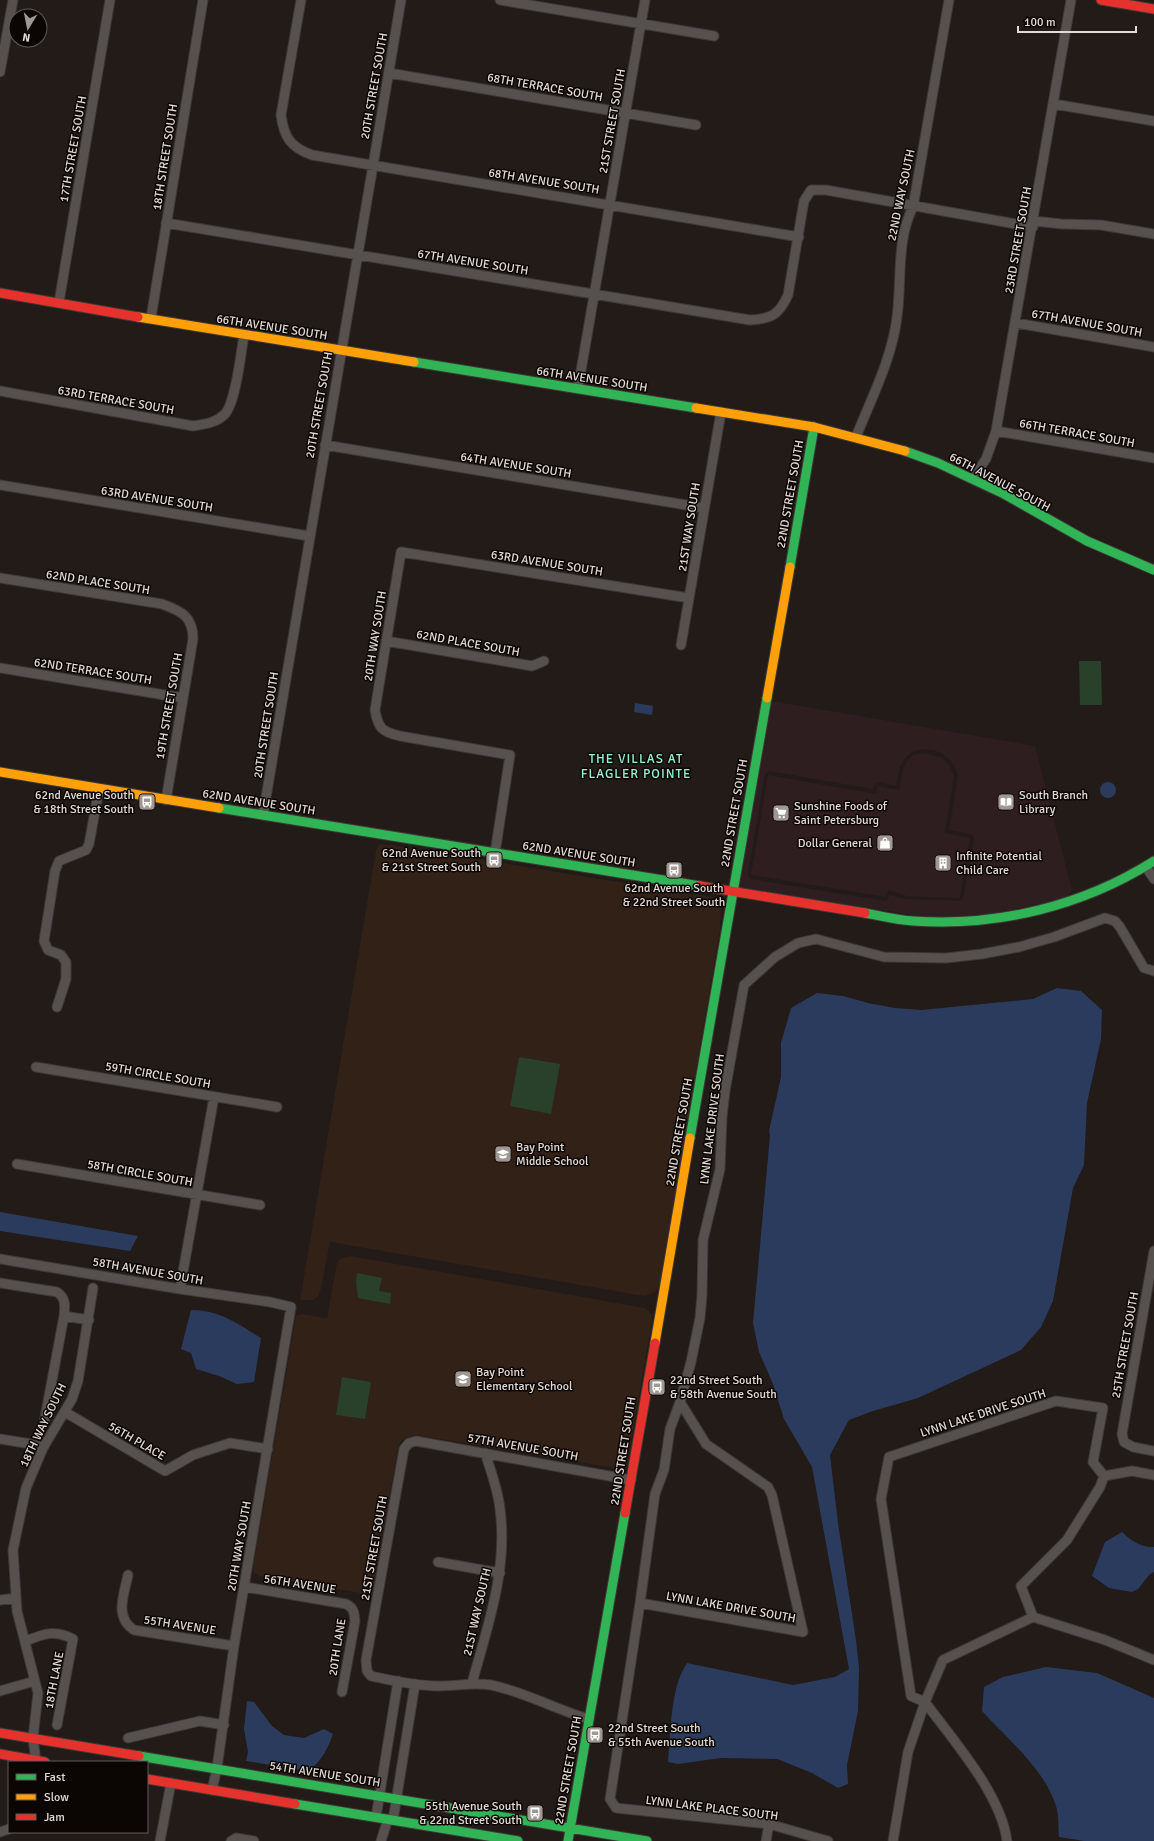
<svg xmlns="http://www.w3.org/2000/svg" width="1154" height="1841" viewBox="0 0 1154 1841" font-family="Signika,sans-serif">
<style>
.commercial{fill:#2f1e1f;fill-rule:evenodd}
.built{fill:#312117}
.green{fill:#29402a}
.water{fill:#2b3b5e}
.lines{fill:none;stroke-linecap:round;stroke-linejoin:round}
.street-casing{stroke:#3e3836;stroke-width:11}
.fast-casing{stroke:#3e3836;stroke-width:11}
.slow-casing{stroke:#3e3836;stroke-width:11}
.jam-casing{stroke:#3e3836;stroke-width:11}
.street{stroke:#56514e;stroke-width:9}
.fast{stroke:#30b455;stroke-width:9}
.slow{stroke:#ff9f0a;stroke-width:9}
.jam{stroke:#e5322d;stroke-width:9}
.labels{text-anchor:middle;stroke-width:3;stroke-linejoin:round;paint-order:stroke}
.street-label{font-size:12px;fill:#e2dad5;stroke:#0b0604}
.poi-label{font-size:12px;fill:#e2dad5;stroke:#0b0604;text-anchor:start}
.neighbourhood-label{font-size:13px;letter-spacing:1px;fill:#92f2d5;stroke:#0b0604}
</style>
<rect width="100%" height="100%" fill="#221b17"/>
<path class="commercial" d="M772,701L1035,746L1072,890L1066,898L994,914L926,917L737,887ZM923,749L934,750L943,754L951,761L956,769L958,776L949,830L971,834L974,839L963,898L959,901L906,899L890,895L886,901L750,879L748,874L765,774L769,771L873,789L874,785L879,782L896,786L900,767L905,758L912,752Z
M923,753L941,757L948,763L954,776L945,833L970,838L960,898L907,896L889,890L886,897L751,875L768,775L876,794L878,786L899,790L903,769L907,761L913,755Z"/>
<path class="built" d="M379,844L391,845L712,897L718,901L721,907L720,930L659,1287L655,1292L644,1296L330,1242L321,1289L318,1296L314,1300H300L376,850Z
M351,1256L645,1308L649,1311L652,1315V1321L626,1470L417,1435L408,1437L401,1441L398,1448L372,1595L259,1576L254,1573L253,1567L296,1316L302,1314L327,1318L337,1262L342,1258Z"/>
<path class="green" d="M1079,661H1101L1102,705H1080Z
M519,1057L560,1064L551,1114L510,1106Z
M357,1273L382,1278L379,1291L391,1293L390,1304L358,1298L356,1282Z
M342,1377L371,1382L365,1419L336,1415Z"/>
<path class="water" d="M635,703L653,706L652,715L634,712Z
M1100 790a8 8 0 1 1 16 0a8 8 0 1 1-16 0Z
M1057,988L1081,991L1102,1010L1101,1039L1087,1103L1084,1165L1073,1188L1053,1301L1041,1327L1021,1350L918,1398L873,1411L849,1420L830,1455L838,1523L856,1640L859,1668L858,1711L847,1765L848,1784L838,1788L812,1773L777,1759L721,1758L678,1764L668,1762C671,1732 670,1688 687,1663L793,1685L835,1677L849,1669L812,1467L784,1419L773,1384L759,1352L753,1323L770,1135L769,1131L781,1077V1043L791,1008L817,993L843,996L868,1003L895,1008L921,1010L1033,999Z
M0,1212L138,1236L130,1251L0,1231Z
M191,1310C220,1310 238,1324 261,1338L254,1382L237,1384L219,1376L196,1369L191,1353L181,1349Z
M1122,1532C1130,1540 1141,1548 1154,1547V1572L1150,1574L1138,1589L1132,1592L1109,1588L1092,1576L1105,1542Z
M1046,1667L1097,1673L1154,1698V1841H1084L1059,1837C1058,1827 1059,1815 1056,1806C1044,1768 1008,1740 982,1711L984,1687L1003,1677Z
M247,1701L254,1702L272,1726L284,1735L304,1738L324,1729L333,1734C327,1750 322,1761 308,1771L246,1761L248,1752L244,1729Z"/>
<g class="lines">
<g class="street-casing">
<path id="street" d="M301,0L281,115C284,137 290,147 312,155L799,237
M500,0L714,36
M0,72L13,0
M389,73L696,125
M1054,104L1154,121
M1034,221L1062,224L1101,225L1154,234
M166,223L750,320C771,319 779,315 788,295L804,201L811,190H826L1033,227
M59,302L110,0
M151,318L203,0
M1016,323L1154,347
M578,388L645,0
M0,391L193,426C205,424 216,423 225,414C236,402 241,352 244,335
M996,431L1154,458
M856,437C871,399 892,359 897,317C902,281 896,240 913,207L949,0
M325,445L704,508
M973,478L986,459L996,431L1071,0
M0,485L309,536
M0,578L162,604C181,611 193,616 193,639L166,800
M386,641L532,666L544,661
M681,645L721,412
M0,668L183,698
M263,815L401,0
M495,853L510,755L400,736C382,732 378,728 375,710L401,552L689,598
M1146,867L1154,879
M57,1007L66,979V962L61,955L48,950L44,941L55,871L59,861L86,850L89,844L99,789
M36,1067L277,1107
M17,1164L260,1205
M1154,1251L1122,1434L1124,1442L1133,1447L1154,1451
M0,1259L180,1289L270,1302L291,1307L234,1646L217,1768L212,1790
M0,1283L57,1292C66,1298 65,1306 64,1316
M180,1289L214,1097
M65,1412L165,1471L193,1455L230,1443L268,1449
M44,1423L64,1316L89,1320
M0,1439L31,1444L43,1448
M1154,1475L1132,1471L1104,1476L1100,1487L1067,1540L1021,1586L1033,1617L1105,1640L1154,1660
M438,1562L500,1573
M128,1575C124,1595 114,1617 134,1630L234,1646
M245,1587L346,1604C354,1608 354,1612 355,1621L342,1692
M0,1600L16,1598
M640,1603L655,1494L664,1470L670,1429L680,1402
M26,1641C43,1634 55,1629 73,1639L57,1725
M472,1683C488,1625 508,1569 500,1509C498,1490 491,1471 485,1453
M0,1691L35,1681
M589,1719C556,1710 526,1692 491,1685C471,1682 460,1686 440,1686C418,1686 393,1681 371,1676L367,1671L366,1660L404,1449L409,1443L416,1441L631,1480
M128,1738L200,1721L224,1725
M36,1762L33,1738L38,1693L17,1611L13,1550L26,1488L43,1448L72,1399L78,1381L93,1288
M376,1817L398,1681
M393,1820L415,1684
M0,1832L9,1829
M160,1841L171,1783
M231,1841L236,1838L254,1841
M381,1841L388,1819
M766,1841L769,1824
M828,1841L769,1824L616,1808L610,1799L640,1603L803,1632L772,1495L768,1487L706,1444L680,1402L691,1362L700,1318L702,1295L703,1240L720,1169L722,1117L725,1091L744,985L775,957L798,943L816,939L884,957L946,958L982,954L1019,947L1054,937L1105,918L1115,921L1120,927L1144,968L1154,971
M893,1841L908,1752L925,1702L911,1696L881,1499L889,1457L1056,1401L1103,1408L1093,1462L1104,1476
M1007,1841C1001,1794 953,1740 925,1702L943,1660L1033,1617"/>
</g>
<g class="fast-casing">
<path id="fast" d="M414,362L696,408
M905,451L938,463L1004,494L1087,541L1154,570
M790,567L814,427
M219,808L700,886
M865,913C881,916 897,920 913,921C997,927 1083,906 1154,861
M690,1138L767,698
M139,1756L647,1841
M295,1804L518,1841
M568,1841L625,1513"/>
</g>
<g class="slow-casing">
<path id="slow" d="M138,317L414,362
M696,408L814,427L905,451
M767,698L790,567
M0,772L219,808
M655,1343L690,1138"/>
</g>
<g class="jam-casing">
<path id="jam" d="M1101,0L1154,9
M0,293L138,317
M700,886L865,913
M625,1513L655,1343
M0,1733L139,1756
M0,1754L45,1762
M147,1779L295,1804"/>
</g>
<use href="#street" class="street"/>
<use href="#fast" class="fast"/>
<use href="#slow" class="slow"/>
<use href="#jam" class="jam"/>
</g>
<defs>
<g id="bus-square" transform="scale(0.9)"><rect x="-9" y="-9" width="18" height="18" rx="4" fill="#9f9792" stroke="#0b0604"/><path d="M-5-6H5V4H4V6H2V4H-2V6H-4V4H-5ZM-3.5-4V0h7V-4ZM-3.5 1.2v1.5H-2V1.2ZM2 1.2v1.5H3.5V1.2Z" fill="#fff"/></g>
<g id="library-square" transform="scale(0.9)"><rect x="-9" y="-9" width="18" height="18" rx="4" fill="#9f9792" stroke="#0b0604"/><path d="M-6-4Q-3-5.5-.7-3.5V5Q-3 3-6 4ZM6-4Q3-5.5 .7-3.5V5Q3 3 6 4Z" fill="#fff"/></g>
<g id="supermarket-square" transform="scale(0.9)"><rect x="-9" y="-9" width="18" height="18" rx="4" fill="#9f9792" stroke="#0b0604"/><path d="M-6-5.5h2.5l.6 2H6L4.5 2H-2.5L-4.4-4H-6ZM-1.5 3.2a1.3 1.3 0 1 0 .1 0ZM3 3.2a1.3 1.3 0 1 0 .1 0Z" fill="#fff"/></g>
<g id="shop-square" transform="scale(0.9)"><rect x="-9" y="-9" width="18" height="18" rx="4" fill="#9f9792" stroke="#0b0604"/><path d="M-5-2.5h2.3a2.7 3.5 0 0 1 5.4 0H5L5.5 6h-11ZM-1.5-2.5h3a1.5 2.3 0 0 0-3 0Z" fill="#fff"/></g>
<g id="building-square" transform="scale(0.9)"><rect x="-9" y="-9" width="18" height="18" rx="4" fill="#9f9792" stroke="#0b0604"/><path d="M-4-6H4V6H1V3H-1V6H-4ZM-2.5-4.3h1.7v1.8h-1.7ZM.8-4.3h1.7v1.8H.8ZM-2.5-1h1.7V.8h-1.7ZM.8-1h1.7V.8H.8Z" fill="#fff"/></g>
<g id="school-square" transform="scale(0.9)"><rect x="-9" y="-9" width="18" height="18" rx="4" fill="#9f9792" stroke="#0b0604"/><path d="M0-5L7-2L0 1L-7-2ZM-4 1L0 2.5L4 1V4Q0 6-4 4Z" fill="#fff"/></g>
</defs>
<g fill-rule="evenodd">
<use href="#bus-square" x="147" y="802"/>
<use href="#library-square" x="1006" y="802"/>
<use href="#supermarket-square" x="781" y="813"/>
<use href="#shop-square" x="885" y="843"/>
<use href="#bus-square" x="494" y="860"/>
<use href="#building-square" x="943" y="863"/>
<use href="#bus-square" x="674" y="870"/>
<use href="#school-square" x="503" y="1154"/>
<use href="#school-square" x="463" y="1379"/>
<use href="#bus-square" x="657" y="1387"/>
<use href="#bus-square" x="595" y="1735"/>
<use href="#bus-square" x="535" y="1813"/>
</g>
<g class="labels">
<g class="street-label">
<text transform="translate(374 86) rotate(-80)" y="4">20TH STREET SOUTH</text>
<text transform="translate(545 87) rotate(10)" y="4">68TH TERRACE SOUTH</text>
<text transform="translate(612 121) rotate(-80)" y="4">21ST STREET SOUTH</text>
<text transform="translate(73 149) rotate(-80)" y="4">17TH STREET SOUTH</text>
<text transform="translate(165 157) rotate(-81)" y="4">18TH STREET SOUTH</text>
<text transform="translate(544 181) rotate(9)" y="4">68TH AVENUE SOUTH</text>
<text transform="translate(901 195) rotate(-78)" y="4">22ND WAY SOUTH</text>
<text transform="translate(1018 240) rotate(-80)" y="4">23RD STREET SOUTH</text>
<text transform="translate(473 262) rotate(9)" y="4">67TH AVENUE SOUTH</text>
<text transform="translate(1087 323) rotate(10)" y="4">67TH AVENUE SOUTH</text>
<text transform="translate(272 327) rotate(9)" y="4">66TH AVENUE SOUTH</text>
<text transform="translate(592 379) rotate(9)" y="4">66TH AVENUE SOUTH</text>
<text transform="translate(116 400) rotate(10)" y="4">63RD TERRACE SOUTH</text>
<text transform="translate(319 405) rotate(-80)" y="4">20TH STREET SOUTH</text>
<text transform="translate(1077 433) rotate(10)" y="4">66TH TERRACE SOUTH</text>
<text transform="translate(516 465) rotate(9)" y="4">64TH AVENUE SOUTH</text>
<text transform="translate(1000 482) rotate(28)" y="4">66TH AVENUE SOUTH</text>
<text transform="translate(790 494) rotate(-80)" y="4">22ND STREET SOUTH</text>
<text transform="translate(157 499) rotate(9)" y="4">63RD AVENUE SOUTH</text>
<text transform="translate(689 527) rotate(-81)" y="4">21ST WAY SOUTH</text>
<text transform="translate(547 563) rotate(9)" y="4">63RD AVENUE SOUTH</text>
<text transform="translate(98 582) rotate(9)" y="4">62ND PLACE SOUTH</text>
<text transform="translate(375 636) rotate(-81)" y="4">20TH WAY SOUTH</text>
<text transform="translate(468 643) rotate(10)" y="4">62ND PLACE SOUTH</text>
<text transform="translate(93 671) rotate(9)" y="4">62ND TERRACE SOUTH</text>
<text transform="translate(169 706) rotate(-80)" y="4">19TH STREET SOUTH</text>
<text transform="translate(266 725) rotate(-81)" y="4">20TH STREET SOUTH</text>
<text transform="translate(259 802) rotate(9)" y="4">62ND AVENUE SOUTH</text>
<text transform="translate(734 813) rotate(-80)" y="4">22ND STREET SOUTH</text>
<text transform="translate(579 854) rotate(9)" y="4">62ND AVENUE SOUTH</text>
<text transform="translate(158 1075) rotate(10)" y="4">59TH CIRCLE SOUTH</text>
<text transform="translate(712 1119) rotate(-83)" y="4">LYNN LAKE DRIVE SOUTH</text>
<text transform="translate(679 1132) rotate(-80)" y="4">22ND STREET SOUTH</text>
<text transform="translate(140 1173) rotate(10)" y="4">58TH CIRCLE SOUTH</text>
<text transform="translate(148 1271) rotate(10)" y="4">58TH AVENUE SOUTH</text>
<text transform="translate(1125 1345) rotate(-80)" y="4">25TH STREET SOUTH</text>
<text transform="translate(983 1413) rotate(-18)" y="4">LYNN LAKE DRIVE SOUTH</text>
<text transform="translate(43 1425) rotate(-64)" y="4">18TH WAY SOUTH</text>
<text transform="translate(137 1441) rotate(30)" y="4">56TH PLACE</text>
<text transform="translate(523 1447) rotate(10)" y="4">57TH AVENUE SOUTH</text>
<text transform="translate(623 1451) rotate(-81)" y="4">22ND STREET SOUTH</text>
<text transform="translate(239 1546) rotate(-80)" y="4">20TH WAY SOUTH</text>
<text transform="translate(374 1548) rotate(-80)" y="4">21ST STREET SOUTH</text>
<text transform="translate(300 1584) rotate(9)" y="4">56TH AVENUE</text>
<text transform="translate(731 1607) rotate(10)" y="4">LYNN LAKE DRIVE SOUTH</text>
<text transform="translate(477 1612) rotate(-77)" y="4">21ST WAY SOUTH</text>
<text transform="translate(180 1625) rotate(9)" y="4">55TH AVENUE</text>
<text transform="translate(337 1647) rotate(-81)" y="4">20TH LANE</text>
<text transform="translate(54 1680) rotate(-79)" y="4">18TH LANE</text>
<text transform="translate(568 1770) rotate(-80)" y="4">22ND STREET SOUTH</text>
<text transform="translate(325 1774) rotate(9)" y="4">54TH AVENUE SOUTH</text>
<text transform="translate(712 1808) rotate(7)" y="4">LYNN LAKE PLACE SOUTH</text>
</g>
<g class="poi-label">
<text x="134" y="799" text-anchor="end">62nd Avenue South<tspan x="134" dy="14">&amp; 18th Street South</tspan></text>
<text x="1019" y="799">South Branch<tspan x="1019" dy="14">Library</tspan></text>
<text x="794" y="810">Sunshine Foods of<tspan x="794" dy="14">Saint Petersburg</tspan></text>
<text x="872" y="847" text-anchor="end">Dollar General</text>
<text x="481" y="857" text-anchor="end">62nd Avenue South<tspan x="481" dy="14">&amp; 21st Street South</tspan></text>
<text x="956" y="860">Infinite Potential<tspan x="956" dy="14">Child Care</tspan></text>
<text x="674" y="892" text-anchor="middle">62nd Avenue South<tspan x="674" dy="14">&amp; 22nd Street South</tspan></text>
<text x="516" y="1151">Bay Point<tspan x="516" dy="14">Middle School</tspan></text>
<text x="476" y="1376">Bay Point<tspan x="476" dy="14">Elementary School</tspan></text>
<text x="670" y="1384">22nd Street South<tspan x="670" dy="14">&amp; 58th Avenue South</tspan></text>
<text x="608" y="1732">22nd Street South<tspan x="608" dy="14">&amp; 55th Avenue South</tspan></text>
<text x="522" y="1810" text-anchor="end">55th Avenue South<tspan x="522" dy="14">&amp; 22nd Street South</tspan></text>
</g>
<g class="neighbourhood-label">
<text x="636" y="763">THE VILLAS AT<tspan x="636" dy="15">FLAGLER POINTE</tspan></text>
</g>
</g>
<rect x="8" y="1761" width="140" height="72" fill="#0b0604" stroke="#615b58"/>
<rect x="16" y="1774" width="20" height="6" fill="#30b455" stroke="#615b58"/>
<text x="44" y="1781" font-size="12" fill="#e2dad5">Fast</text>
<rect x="16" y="1794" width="20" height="6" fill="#ff9f0a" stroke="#615b58"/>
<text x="44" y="1801" font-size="12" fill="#e2dad5">Slow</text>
<rect x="16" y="1814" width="20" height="6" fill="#e5322d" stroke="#615b58"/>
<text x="44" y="1821" font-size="12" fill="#e2dad5">Jam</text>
<g transform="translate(28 28) rotate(190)"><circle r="19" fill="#0b0604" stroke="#615b58"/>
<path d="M0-3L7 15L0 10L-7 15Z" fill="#9f9792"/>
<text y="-6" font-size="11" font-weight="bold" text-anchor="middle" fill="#e2dad5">N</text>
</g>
<path d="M1018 26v6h118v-6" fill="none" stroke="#e2dad5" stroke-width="2"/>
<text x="1024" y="26" font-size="12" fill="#e2dad5" stroke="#0b0604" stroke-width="3" paint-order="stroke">100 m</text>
</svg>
